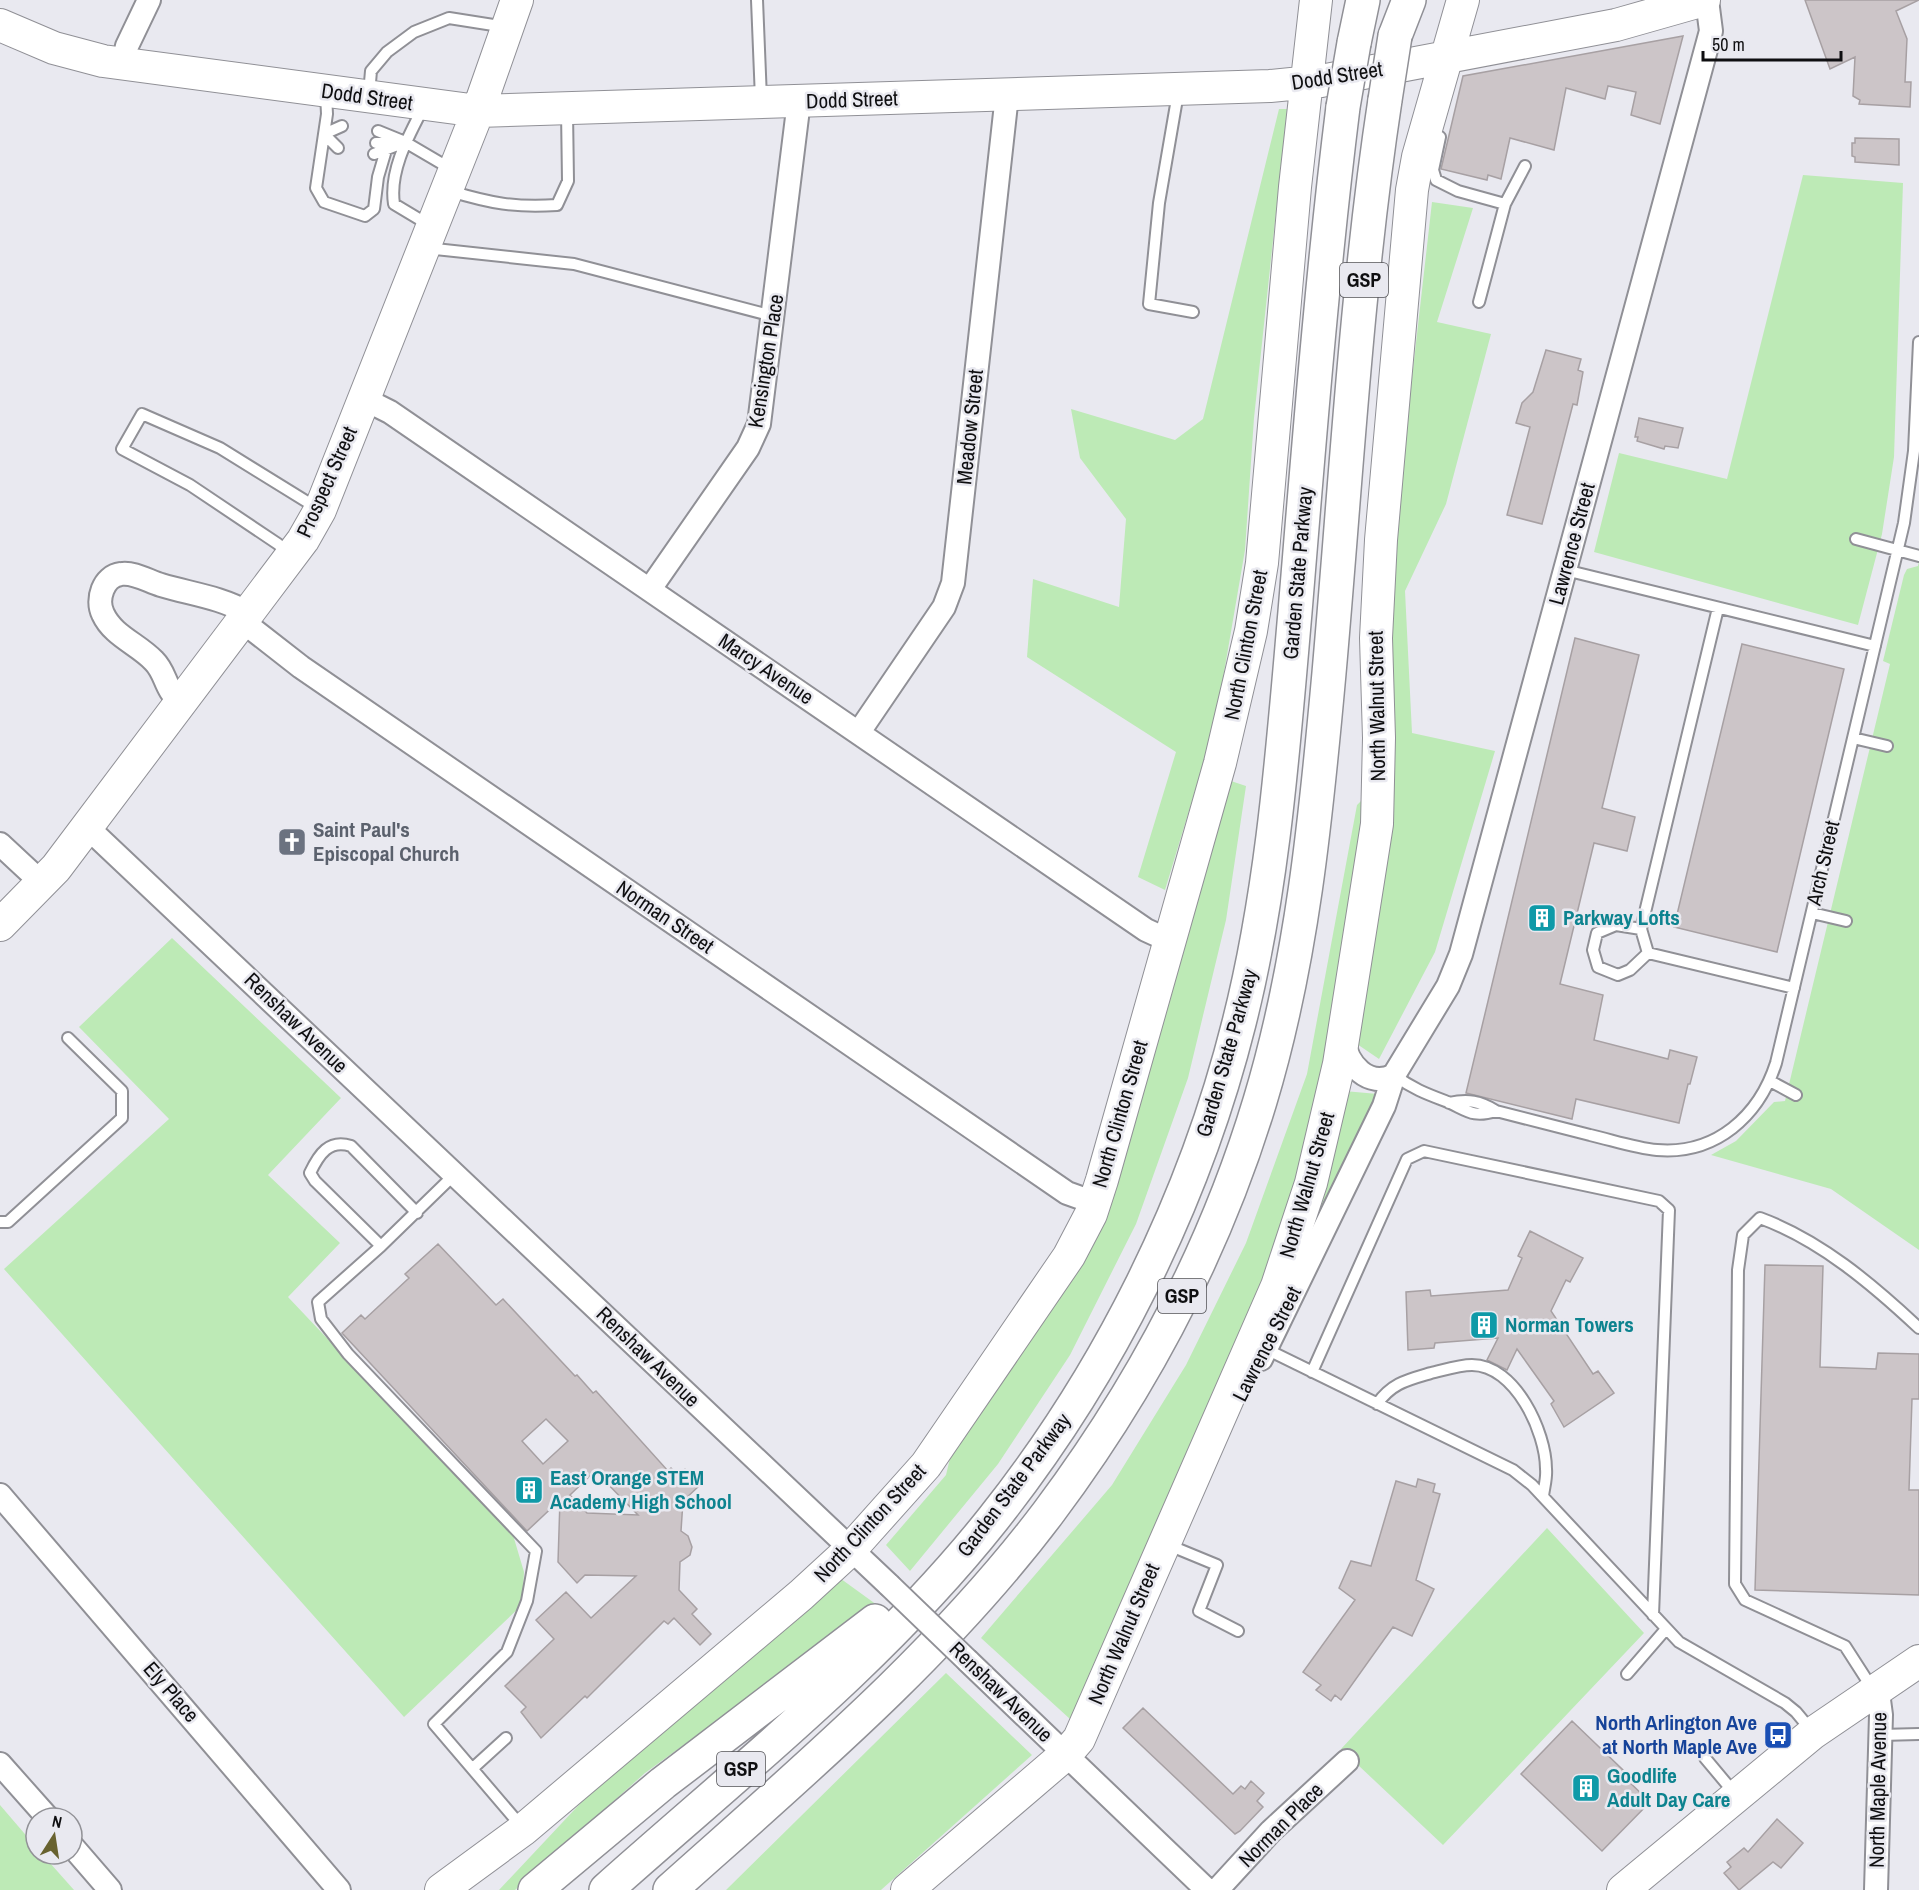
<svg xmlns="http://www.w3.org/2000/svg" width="1919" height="1890" viewBox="0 0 1919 1890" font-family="'Archivo Narrow',sans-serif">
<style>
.green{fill:#bdeab6}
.building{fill:#ccc5c8;stroke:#a7a0a3;stroke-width:1.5;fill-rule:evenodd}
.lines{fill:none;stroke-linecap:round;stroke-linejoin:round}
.lane-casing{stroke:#909096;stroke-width:14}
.street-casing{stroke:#909096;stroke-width:26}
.secondary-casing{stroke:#909096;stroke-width:34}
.highway-casing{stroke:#909096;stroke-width:36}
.lane{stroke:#fff;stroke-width:10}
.street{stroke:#fff;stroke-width:22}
.secondary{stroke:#fff;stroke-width:32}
.highway{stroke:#fff;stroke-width:33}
.street-bridge-casing{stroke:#909096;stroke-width:26;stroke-linecap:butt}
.highway-bridge-casing{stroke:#909096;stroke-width:36;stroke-linecap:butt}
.street-bridge{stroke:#fff;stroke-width:22}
.highway-bridge{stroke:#fff;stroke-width:33}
.labels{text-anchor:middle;stroke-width:5;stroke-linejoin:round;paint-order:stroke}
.shield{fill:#e9e9f0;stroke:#505054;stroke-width:1.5}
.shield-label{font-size:20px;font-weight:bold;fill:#0f0f11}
.street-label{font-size:21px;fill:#0f0f11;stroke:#e9e9f0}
.worship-label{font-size:21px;font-weight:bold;fill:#5b616d;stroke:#e9e9f0;text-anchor:start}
.culture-label{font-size:21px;font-weight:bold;fill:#0d838f;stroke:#e9e9f0;text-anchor:start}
.transit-label{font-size:21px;font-weight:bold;fill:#164399;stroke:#e9e9f0;text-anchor:end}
</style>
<rect width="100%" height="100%" fill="#e9e9f0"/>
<path class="green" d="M1279,109H1287L1254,418L1245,550L1215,725L1165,890L1138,877L1176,752L1027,657L1033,579L1119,607L1126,519L1080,458L1071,409L1175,440L1203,419Z
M1803,175L1903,183L1894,457L1882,534L1858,625L1594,552L1619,453L1727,479Z
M1432,202L1473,208L1437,322L1491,334L1446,504L1405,591L1412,733L1495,751L1435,952L1379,1059L1357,1044L1393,757L1392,554Z
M1919,561V1250L1831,1189L1711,1155L1736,1141L1774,1102L1785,1101L1890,664L1883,661L1904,575L1907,569L1918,566Z
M1228,780L1246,786L1226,920L1188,1078L1136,1224L1070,1355L998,1464L910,1571L886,1545L946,1475L952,1450L1056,1300Z
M1370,792L1345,962L1299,1192L1252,1325L1070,1719L981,1638L1112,1485L1186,1365L1246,1243L1307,1074L1357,805Z
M172,938L341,1098L268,1175L340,1243L288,1297L513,1535L524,1572L522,1605L404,1717L4,1269L169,1119L79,1027Z
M1344,1091L1378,1094L1303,1255Z
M1547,1528L1644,1633L1443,1845L1341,1749Z
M837,1576L877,1605L645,1773L515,1890H499L606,1776Z
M946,1673L1032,1755L881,1890H726Z
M0,1805L36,1847V1854H42L74,1890H0Z"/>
<path class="building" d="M1805,0H1919L1896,11L1907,39L1905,82H1911L1910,107L1859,104L1860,100L1853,96L1855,57L1830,69Z
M1683,36L1660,124L1631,115L1636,92L1608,86L1605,99L1566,88L1554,150L1510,138L1501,179L1488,175L1487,180L1441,169L1463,76Z
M1855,138L1899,139V165L1855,162V157L1852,156V143H1855Z
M1546,350L1581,359L1578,370L1583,372L1577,405L1573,404L1542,524L1507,515L1530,427L1516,423L1522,403L1533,392Z
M1639,418L1683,428L1678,448L1665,446L1664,449L1637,441L1638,437H1635Z
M1575,638L1639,655L1602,808L1635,817L1627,851L1594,843L1560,984L1603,995L1594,1040L1668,1059L1670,1050L1697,1057L1690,1084H1688L1679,1123L1576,1099L1572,1119L1466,1093Z
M1742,644L1844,669L1777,952L1674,927Z
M1530,1231L1583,1258L1570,1282L1566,1280L1551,1311L1593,1374L1598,1371L1614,1393L1564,1427L1551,1404L1554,1401L1517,1349L1507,1370L1487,1360L1498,1338L1435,1343L1434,1348L1408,1350L1406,1292L1430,1290L1431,1296L1508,1290L1522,1258L1518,1256Z
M438,1244L496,1305L503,1299L575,1376L577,1375L593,1393L596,1391L668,1471L671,1468L678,1475L685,1469L700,1485L683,1501L681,1531L688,1536L692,1547L690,1555L680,1562L679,1590L697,1609L692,1614L711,1634L700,1645L674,1618L668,1624L664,1621L587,1698L585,1696L541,1738L521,1712L526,1707L505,1686L554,1639L536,1620L566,1592L591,1618L636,1576L585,1575L577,1583L558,1562L560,1500L527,1531L342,1333L361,1315L365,1319L409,1278L405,1274ZM546,1419L568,1441L543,1464L522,1441ZM595,1471L638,1515L587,1513L570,1495Z
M1765,1265L1823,1266L1820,1367L1876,1369L1878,1353L1919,1354V1399H1912L1909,1490H1919V1595L1755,1590Z
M1418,1479L1435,1484L1433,1492L1440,1494L1416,1580L1434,1589L1412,1636L1393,1627L1341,1700L1335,1695L1331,1701L1316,1690L1321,1685L1303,1672L1355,1600L1339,1588L1351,1561L1371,1566L1396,1481L1416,1487Z
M1143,1708L1233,1794L1241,1786L1245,1789L1251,1781L1264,1793L1257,1801L1263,1807L1240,1831L1235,1834L1123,1728Z
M1572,1721L1623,1770L1621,1774L1650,1802L1602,1851L1521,1774Z
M1777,1819L1803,1843L1781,1868L1773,1862L1739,1890L1724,1873L1731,1867L1727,1862L1744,1848L1748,1852Z"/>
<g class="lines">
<g class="lane-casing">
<path id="lane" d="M757,0L761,99
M1178,93L1159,203L1149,304L1193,312
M326,94L327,114L316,188L324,202L365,216L374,209L378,177L386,150
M369,94L371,71L387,52L414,32L449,18L506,27
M423,108C408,137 389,171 394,204L429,225
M378,131L405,142L451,169
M324,134L338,148
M324,134L342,126
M1440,137L1433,170L1436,180L1458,191L1505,204L1479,302
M376,143H396
M374,154L405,142
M450,191C490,203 515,208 557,205L568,181L567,111
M1505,204L1525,166
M426,248L574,264L773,316
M1856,539L1919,556
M289,554L278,544L190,485L122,449L142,414L220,448L317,508
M1565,570L1875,646
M1718,608L1641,929L1648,953L1794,988
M1853,738L1887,746
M1812,913L1846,921
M1641,929L1616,925L1597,933L1593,950L1598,967L1618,975L1630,970L1648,953
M1394,1075C1413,1089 1427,1094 1448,1102C1468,1111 1473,1118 1496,1111
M1770,1081L1796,1095
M1449,1103C1468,1099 1480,1101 1496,1111C1527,1119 1559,1127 1590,1135C1612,1140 1635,1148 1657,1150C1716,1155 1759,1116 1776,1063L1904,523L1914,451L1919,342
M417,1213L351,1146C329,1139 319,1154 310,1173L315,1181L381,1246L455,1174
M0,1222H8L122,1118V1091L68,1038
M381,1246L318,1302L321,1319L348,1354L536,1551L527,1601L507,1652L434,1724L522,1827
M1266,1349L1513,1470L1532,1485L1679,1642L1785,1703L1796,1712L1811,1730
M1312,1372L1407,1159L1424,1151L1659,1201L1669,1210L1653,1615
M1377,1404C1392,1383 1407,1380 1431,1373C1444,1370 1459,1365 1472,1365C1515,1365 1546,1432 1546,1469C1547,1478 1544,1487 1543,1496
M1166,1544L1217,1565L1199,1611L1238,1631
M1627,1674L1666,1629
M1872,1688L1845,1646L1745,1600L1735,1584L1738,1270L1743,1235L1760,1218C1820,1240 1872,1284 1919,1328
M1881,1735L1919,1734
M1705,1758L1736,1795
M473,1768L506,1738"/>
</g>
<g class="street-casing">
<path id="street" d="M123,64L127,46L149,0
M362,398L390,412L1146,930L1170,941
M650,589L748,448L759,424L799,101
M242,621L301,667L1067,1193L1095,1203
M181,702C164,689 167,674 154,661C138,644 113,636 103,614C96,600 103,576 121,574C134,572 148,581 161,585C191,594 220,597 248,613
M859,732L944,607L953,583L1007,95
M87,827L889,1585
M0,844L43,884
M1344,1040C1346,1064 1369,1089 1394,1075
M1261,1359L1384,1106L1394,1075L1448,986L1461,954L1711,31L1707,0
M0,1495L339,1890
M968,1661L1207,1890
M1874,1691L1879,1700L1881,1715L1876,1890
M0,1764L48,1818
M72,1846L110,1890
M1217,1890L1271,1831L1347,1761"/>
</g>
<g class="secondary-casing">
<path id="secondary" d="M0,25L54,48L103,61L478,111L1270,86L1321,81L1616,25L1704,0
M0,925L56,868L303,540L320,510L478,111L517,0
M441,1890L524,1829L801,1595L850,1550L926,1465L1069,1256L1091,1214L1102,1180L1220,763L1251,631L1262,563L1295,187L1316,0
M907,1890L1066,1754L1079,1739L1277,1286L1311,1183L1339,1064L1377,824L1379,738L1376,638L1381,540L1412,190L1418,157L1463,0
M1623,1890L1813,1733L1919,1661"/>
</g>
<g class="highway-casing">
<path id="highway" d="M1395,36L1409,0
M1354,43L1363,0
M535,1890L663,1783L875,1621
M606,1890C738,1772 882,1659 993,1519C1108,1374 1194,1202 1239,1023C1273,889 1283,749 1295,612C1309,443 1322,275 1343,107
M670,1890C802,1772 941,1655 1048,1513C1141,1389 1215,1250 1260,1101C1302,962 1316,817 1329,673C1346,482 1356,290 1385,100"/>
</g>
<use href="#lane" class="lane"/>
<use href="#street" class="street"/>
<use href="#secondary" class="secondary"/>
<use href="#highway" class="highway"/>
<g class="street-bridge-casing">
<path id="street-bridge" d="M889,1585L968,1661"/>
</g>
<g class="highway-bridge-casing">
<path id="highway-bridge" d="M1385,100L1395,36
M1343,107L1354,43"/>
</g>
<use href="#street-bridge" class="street-bridge"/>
<use href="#highway-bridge" class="highway-bridge"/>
</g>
<defs>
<g id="church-square" transform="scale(1.5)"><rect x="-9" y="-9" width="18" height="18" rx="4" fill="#6b7280" stroke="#e9e9f0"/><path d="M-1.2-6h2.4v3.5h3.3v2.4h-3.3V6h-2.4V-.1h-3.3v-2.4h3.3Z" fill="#fff"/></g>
<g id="building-square" transform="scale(1.5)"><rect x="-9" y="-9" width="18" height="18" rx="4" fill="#0f9aa8" stroke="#e9e9f0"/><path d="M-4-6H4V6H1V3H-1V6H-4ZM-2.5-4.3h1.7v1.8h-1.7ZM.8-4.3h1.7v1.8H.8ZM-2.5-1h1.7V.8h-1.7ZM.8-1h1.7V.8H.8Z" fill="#fff"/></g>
<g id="bus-square" transform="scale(1.5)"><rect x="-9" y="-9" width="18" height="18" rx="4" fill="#1a4fb4" stroke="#e9e9f0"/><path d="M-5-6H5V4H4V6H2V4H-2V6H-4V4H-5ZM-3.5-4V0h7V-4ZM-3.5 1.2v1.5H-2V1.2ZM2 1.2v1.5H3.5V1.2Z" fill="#fff"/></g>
</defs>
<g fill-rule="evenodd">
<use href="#church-square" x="292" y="842"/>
<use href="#building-square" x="1542" y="918"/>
<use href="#building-square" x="1484" y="1325"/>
<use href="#building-square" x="529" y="1490"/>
<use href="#bus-square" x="1778" y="1735"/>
<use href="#building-square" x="1586" y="1788"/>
</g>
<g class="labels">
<g class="shield">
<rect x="1340" y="263" width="48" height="34" rx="4.5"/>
<rect x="1158" y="1279" width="48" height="34" rx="4.5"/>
<rect x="717" y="1752" width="48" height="34" rx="4.5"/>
</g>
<g class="shield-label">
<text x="1364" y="287">GSP</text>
<text x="1182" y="1303">GSP</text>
<text x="741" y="1776">GSP</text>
</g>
<g class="street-label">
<text transform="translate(1337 76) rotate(-9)" y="7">Dodd Street</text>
<text transform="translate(367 97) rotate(8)" y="7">Dodd Street</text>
<text transform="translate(852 100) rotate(-2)" y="7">Dodd Street</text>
<text transform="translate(766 361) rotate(-81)" y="7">Kensington Place</text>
<text transform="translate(970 427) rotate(-84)" y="7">Meadow Street</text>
<text transform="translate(327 482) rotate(-66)" y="7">Prospect Street</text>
<text transform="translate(1572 544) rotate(-75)" y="7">Lawrence Street</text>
<text transform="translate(1298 573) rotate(-85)" y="7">Garden State Parkway</text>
<text transform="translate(1246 645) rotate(-79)" y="7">North Clinton Street</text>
<text transform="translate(766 669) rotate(34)" y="7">Marcy Avenue</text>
<text transform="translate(1377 706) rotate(-91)" y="7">North Walnut Street</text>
<text transform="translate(1823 863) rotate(-77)" y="7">Arch Street</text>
<text transform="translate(665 917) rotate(34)" y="7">Norman Street</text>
<text transform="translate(296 1023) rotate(44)" y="7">Renshaw Avenue</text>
<text transform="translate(1227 1053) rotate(-74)" y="7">Garden State Parkway</text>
<text transform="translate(1120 1114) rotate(-74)" y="7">North Clinton Street</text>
<text transform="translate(1307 1185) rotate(-74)" y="7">North Walnut Street</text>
<text transform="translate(1267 1344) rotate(-63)" y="7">Lawrence Street</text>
<text transform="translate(648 1357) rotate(44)" y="7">Renshaw Avenue</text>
<text transform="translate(1014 1485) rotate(-53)" y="7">Garden State Parkway</text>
<text transform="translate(870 1523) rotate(-47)" y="7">North Clinton Street</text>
<text transform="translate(1124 1634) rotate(-67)" y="7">North Walnut Street</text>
<text transform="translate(171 1692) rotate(49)" y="7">Ely Place</text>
<text transform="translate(1001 1692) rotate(44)" y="7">Renshaw Avenue</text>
<text transform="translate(1878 1790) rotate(-89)" y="7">North Maple Avenue</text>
<text transform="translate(1281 1825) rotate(-45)" y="7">Norman Place</text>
</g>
<g class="worship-label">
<text x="313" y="837">Saint Paul's<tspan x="313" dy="24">Episcopal Church</tspan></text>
</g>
<g class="culture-label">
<text x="1563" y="925">Parkway Lofts</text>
<text x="1505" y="1332">Norman Towers</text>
<text x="550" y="1485">East Orange STEM<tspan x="550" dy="24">Academy High School</tspan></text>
<text x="1607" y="1783">Goodlife<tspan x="1607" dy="24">Adult Day Care</tspan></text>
</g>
<g class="transit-label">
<text x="1757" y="1730">North Arlington Ave<tspan x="1757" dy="24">at North Maple Ave</tspan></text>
</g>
</g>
<g transform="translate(54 1836) rotate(12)"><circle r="28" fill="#e9e9f0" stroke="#929297" stroke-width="1.5"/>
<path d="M0-4.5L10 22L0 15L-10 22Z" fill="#68622f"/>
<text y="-9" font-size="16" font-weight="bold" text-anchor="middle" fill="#0f0f11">N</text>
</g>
<path d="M1703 51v9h138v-9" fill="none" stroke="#0f0f11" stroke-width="3"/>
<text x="1712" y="51" font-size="18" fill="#0f0f11" stroke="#e9e9f0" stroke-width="4.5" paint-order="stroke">50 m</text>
</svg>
